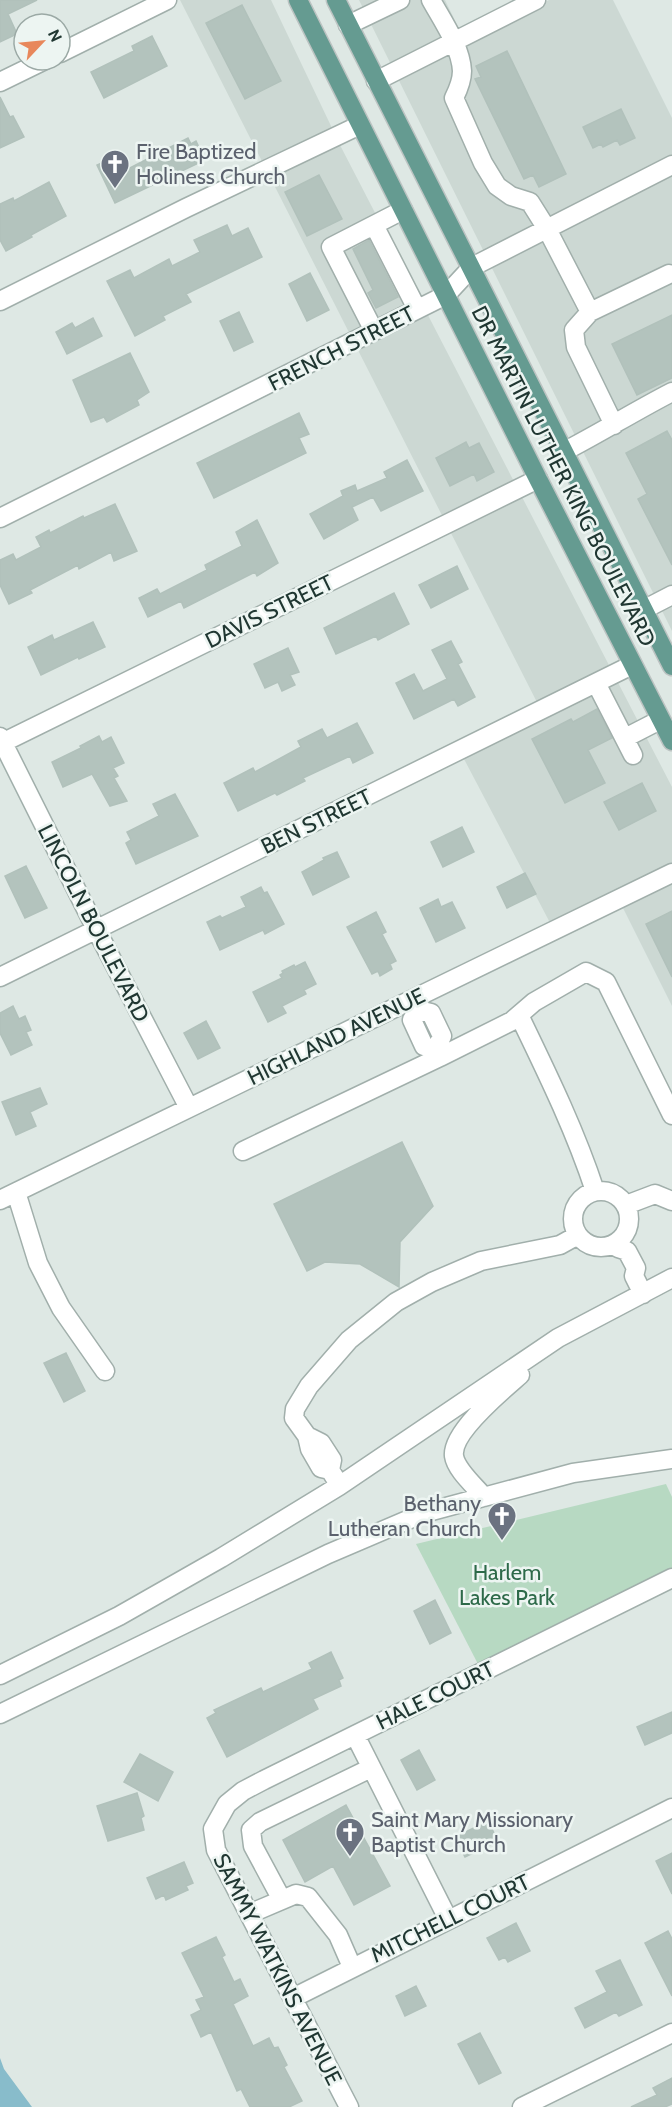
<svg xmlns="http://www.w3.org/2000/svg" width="672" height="2107" viewBox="0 0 672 2107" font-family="Cabin,sans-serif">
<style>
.built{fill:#ccd8d3}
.green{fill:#b7d9c2}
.water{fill:#88bccb}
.building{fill:#b3c3bd;stroke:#b1c1bb;stroke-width:1.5}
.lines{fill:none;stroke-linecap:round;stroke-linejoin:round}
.minor-casing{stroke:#a1afab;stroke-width:21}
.major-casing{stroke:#bcc3c2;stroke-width:21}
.minor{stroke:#fff;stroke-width:18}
.major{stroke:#659b91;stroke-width:18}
.labels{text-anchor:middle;stroke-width:5;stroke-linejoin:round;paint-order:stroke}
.worship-label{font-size:22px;fill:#5b616d;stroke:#edf5f2;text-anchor:start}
.street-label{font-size:22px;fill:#203732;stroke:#edf5f2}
.park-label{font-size:22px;fill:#2d6a49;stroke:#edf5f2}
</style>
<rect width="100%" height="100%" fill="#dee8e4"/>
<path class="built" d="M180,0H271L341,147L672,787V1006L622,906L558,938L464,759L545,718Z
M359,0H445L466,43L549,0H613L672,118V631Z"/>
<path class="green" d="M666,1484L672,1497V1570L479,1666L416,1544Z"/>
<path class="water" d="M0,2058L4,2069L32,2107H0Z"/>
<path class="building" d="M0,0H37L8,14L17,34L0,42Z
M242,5L281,81L245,99L206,23Z
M152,36L167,66L104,98L91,72L134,51L132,46Z
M507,51L566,174L539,187L533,175L524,179L475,79L481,77L476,66Z
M0,97L10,117L13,116L24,137L0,148Z
M621,109L635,138L620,145L617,140L603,147L601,144L593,148L583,127Z
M188,138L191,144L196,141L205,160L115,203L97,165L121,154L128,169Z
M319,175L342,219L307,236L285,192Z
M49,182L66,216L31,235L32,237L6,251L0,240V204L13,198L14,201Z
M227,225L232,236L248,228L262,257L186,294L191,302L163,316L165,320L135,336L107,281L130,270L134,278L169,259L172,266L200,252L194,240Z
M369,240L398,297L376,308L368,293L373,290L353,249Z
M310,273L329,310L307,321L289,284Z
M239,312L253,342L234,351L220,321Z
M672,315V378L637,395L612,344Z
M93,318L102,336L67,354L56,332L72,323L75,328Z
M130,353L149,392L137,400L139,405L107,422L104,417L91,422L73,380Z
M299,413L309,434L299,438L306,453L214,498L197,463Z
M667,431L672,440V565L638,499L647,494L626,453Z
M466,442L469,448L479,443L494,472L477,481L474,474L450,486L436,458Z
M407,460L423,491L381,511L373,497L352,507L358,520L324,539L310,514L343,496L341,491L355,485L357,491L387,478L384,472Z
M115,504L137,551L114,561L111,552L79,569L78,565L30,590L32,593L9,604L0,585V560L13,554L16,560L41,547L36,537L49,530L50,533L83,516L84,518Z
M257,520L278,563L257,576L255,572L184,608L181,601L148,617L139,598L157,589L160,594L207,570L205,565L242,546L236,532Z
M457,566L468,589L431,608L419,585Z
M394,593L409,624L378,640L376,636L336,654L324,628Z
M93,622L105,647L79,659L78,657L41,675L28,647L52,635L54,640Z
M451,641L462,662L458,664L475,697L458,706L454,699L414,719L396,683L414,674L423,691L447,679L432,650Z
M288,648L299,672L290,675L295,685L282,691L278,682L265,688L254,664Z
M597,709L612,738L588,750L605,783L565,803L532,739L571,719L573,722Z
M357,723L373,753L353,763L350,756L303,778L305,781L277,795L275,793L238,811L224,783L253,768L255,772L301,747L298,741L322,729L327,738Z
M99,736L102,742L111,737L124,763L113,768L118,776L114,778L127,801L110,806L92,774L63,787L52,762L81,748L80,746Z
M642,783L656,811L619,830L604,802Z
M175,794L198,836L136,864L126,843L131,840L127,832L159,816L153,804Z
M462,827L474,852L443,867L431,842Z
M337,852L349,877L313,895L302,872L324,860L323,858Z
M26,866L47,908L25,918L5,876Z
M525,873L536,894L507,908L497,887Z
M261,887L264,893L267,892L284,924L265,934L263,930L220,950L207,922L220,916L222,918L246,907L241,897Z
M438,899L441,907L452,902L465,928L436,942L420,908Z
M672,911V977L646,924Z
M376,912L386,932L382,934L396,961L390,964L392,969L380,976L378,971L372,974L347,927Z
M305,962L316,984L304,990L306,994L282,1006L286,1013L268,1022L253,992L282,978L280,975L283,973L282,971L294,965L295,967Z
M13,1006L19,1019L25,1016L31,1030L26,1032L32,1045L11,1055L0,1033V1013Z
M206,1021L220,1048L198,1059L184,1033Z
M40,1088L47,1104L30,1112L36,1126L16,1135L2,1102Z
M402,1142L433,1206L400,1242L399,1287L360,1264L325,1262L307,1271L274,1204Z
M66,1353L85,1391L64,1402L44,1363Z
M435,1600L451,1633L430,1644L414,1611Z
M331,1652L343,1678L339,1680L341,1686L313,1699L318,1709L227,1757L207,1718L216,1713L214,1710L261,1688L263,1692L312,1669L309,1663Z
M672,1712V1733L645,1745L637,1727Z
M419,1750L435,1780L417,1790L401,1760Z
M140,1754L173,1772L158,1801L124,1782Z
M137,1793L144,1816L141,1818L144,1830L108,1841L97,1806Z
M346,1805L390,1886L354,1905L333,1866L305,1882L283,1840Z
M488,1821L498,1841L465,1857L455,1837Z
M672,1853V1894L656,1861Z
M184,1862L193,1883L186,1886L188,1890L166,1900L164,1895L156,1899L147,1878Z
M516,1923L530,1951L508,1962L505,1957L499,1960L487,1938Z
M668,1931L672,1939V1996L645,1943Z
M216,1937L225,1955L222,1957L234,1982L240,1979L248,1996L233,2004L253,2046L269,2038L274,2048L278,2047L287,2065L284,2067L302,2101L289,2107H250L241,2089L237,2091L211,2032L201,2037L191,2015L201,2010L196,2000L204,1997L182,1953Z
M620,1960L642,2005L619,2016L616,2012L585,2028L575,2008L607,1992L596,1971Z
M416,1986L426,2006L405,2016L396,1996Z
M480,2033L501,2073L479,2084L458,2044Z
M672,2078V2104L665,2107H631L657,2095L653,2088Z"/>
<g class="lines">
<g class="minor-casing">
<path id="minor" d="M431,0C442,20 461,47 462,71C462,80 458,90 454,98L483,163L497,186L511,196L530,202L547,229L590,312L574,330L576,347L614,425
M348,25L400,0
M60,53L167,0
M376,81L536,0
M0,82L45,60
M374,225L417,309
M0,301L186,208L360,125
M590,312L669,274
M374,331L331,247L403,210
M563,452C600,433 635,411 672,392
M0,518L446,295L472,267L672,165
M643,610L672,595
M596,683L633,755
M0,737L96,929L189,1108
M625,738L660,720
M0,744L538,479
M0,977L632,665
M418,1010L431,1013L442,1036L436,1049
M519,1015C547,1073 575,1130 595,1191
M440,1057L512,1021L534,1002L586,972L606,982L672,1115
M243,1151L440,1057L436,1049L424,1046L412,1020L418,1010
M573 1219a28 28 0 1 1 56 0a28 28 0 1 1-56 0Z
M16,1192L38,1263L61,1308L105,1371
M0,1200L672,873
M626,1205L655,1194L672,1201
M618,1248L627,1251L636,1268L634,1276L643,1294
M307,1436L321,1443L332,1460L330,1470L335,1478
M330,1470L321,1468L310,1449L307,1436L294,1418L295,1409L309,1386L349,1340L396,1302L432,1282L481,1261L560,1245L578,1235
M484,1497C475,1486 456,1470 454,1456C451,1432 503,1390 520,1375
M0,1675L119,1616L221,1558L339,1486L558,1338L672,1278
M0,1714L328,1554L424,1513L573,1473L672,1459
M355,1735L448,1919
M282,1900L253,1846L251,1830L260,1822L371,1768
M249,1914L296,1894L308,1897L338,1935L352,1967
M293,1998L672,1808
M349,2107L216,1850L213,1829L227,1804L243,1791L264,1780L672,1578
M522,2107L672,2033"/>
</g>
<g class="major-casing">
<path id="major" d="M298,0L538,479L672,741
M336,0L672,666"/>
</g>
<use href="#minor" class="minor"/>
<use href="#major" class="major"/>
</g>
<defs>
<g id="church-pin" transform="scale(1.5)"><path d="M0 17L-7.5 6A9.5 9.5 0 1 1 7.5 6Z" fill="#6b7280" stroke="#edf5f2"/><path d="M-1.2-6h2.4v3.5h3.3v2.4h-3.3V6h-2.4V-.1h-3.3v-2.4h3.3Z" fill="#fff"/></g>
</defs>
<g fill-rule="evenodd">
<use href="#church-pin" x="115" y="164"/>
<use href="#church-pin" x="502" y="1516"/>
<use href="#church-pin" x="350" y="1832"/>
</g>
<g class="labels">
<g class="worship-label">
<text x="136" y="159">Fire Baptized<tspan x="136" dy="25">Holiness Church</tspan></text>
<text x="481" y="1511" text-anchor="end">Bethany<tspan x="481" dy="25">Lutheran Church</tspan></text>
<text x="371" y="1827">Saint Mary Missionary<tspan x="371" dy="25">Baptist Church</tspan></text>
</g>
<g class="street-label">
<text transform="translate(341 348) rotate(-27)" y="8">FRENCH STREET</text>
<text transform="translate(564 476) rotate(63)" y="8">DR MARTIN LUTHER KING BOULEVARD</text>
<text transform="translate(269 611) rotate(-26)" y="8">DAVIS STREET</text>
<text transform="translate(316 821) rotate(-26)" y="8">BEN STREET</text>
<text transform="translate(94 923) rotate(63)" y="8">LINCOLN BOULEVARD</text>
<text transform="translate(336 1036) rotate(-26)" y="8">HIGHLAND AVENUE</text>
<text transform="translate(435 1695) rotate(-26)" y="8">HALE COURT</text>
<text transform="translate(450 1918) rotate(-26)" y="8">MITCHELL COURT</text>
<text transform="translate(278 1969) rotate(63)" y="8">SAMMY WATKINS AVENUE</text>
</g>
<g class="park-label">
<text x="507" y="1580">Harlem<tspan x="507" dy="25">Lakes Park</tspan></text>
</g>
</g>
<g transform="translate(42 42) rotate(64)"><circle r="28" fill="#edf5f2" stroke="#9ba9a5" stroke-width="1.5"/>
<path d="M0-4.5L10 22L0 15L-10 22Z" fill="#e8875b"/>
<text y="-9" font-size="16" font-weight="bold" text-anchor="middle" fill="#203732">N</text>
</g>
</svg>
